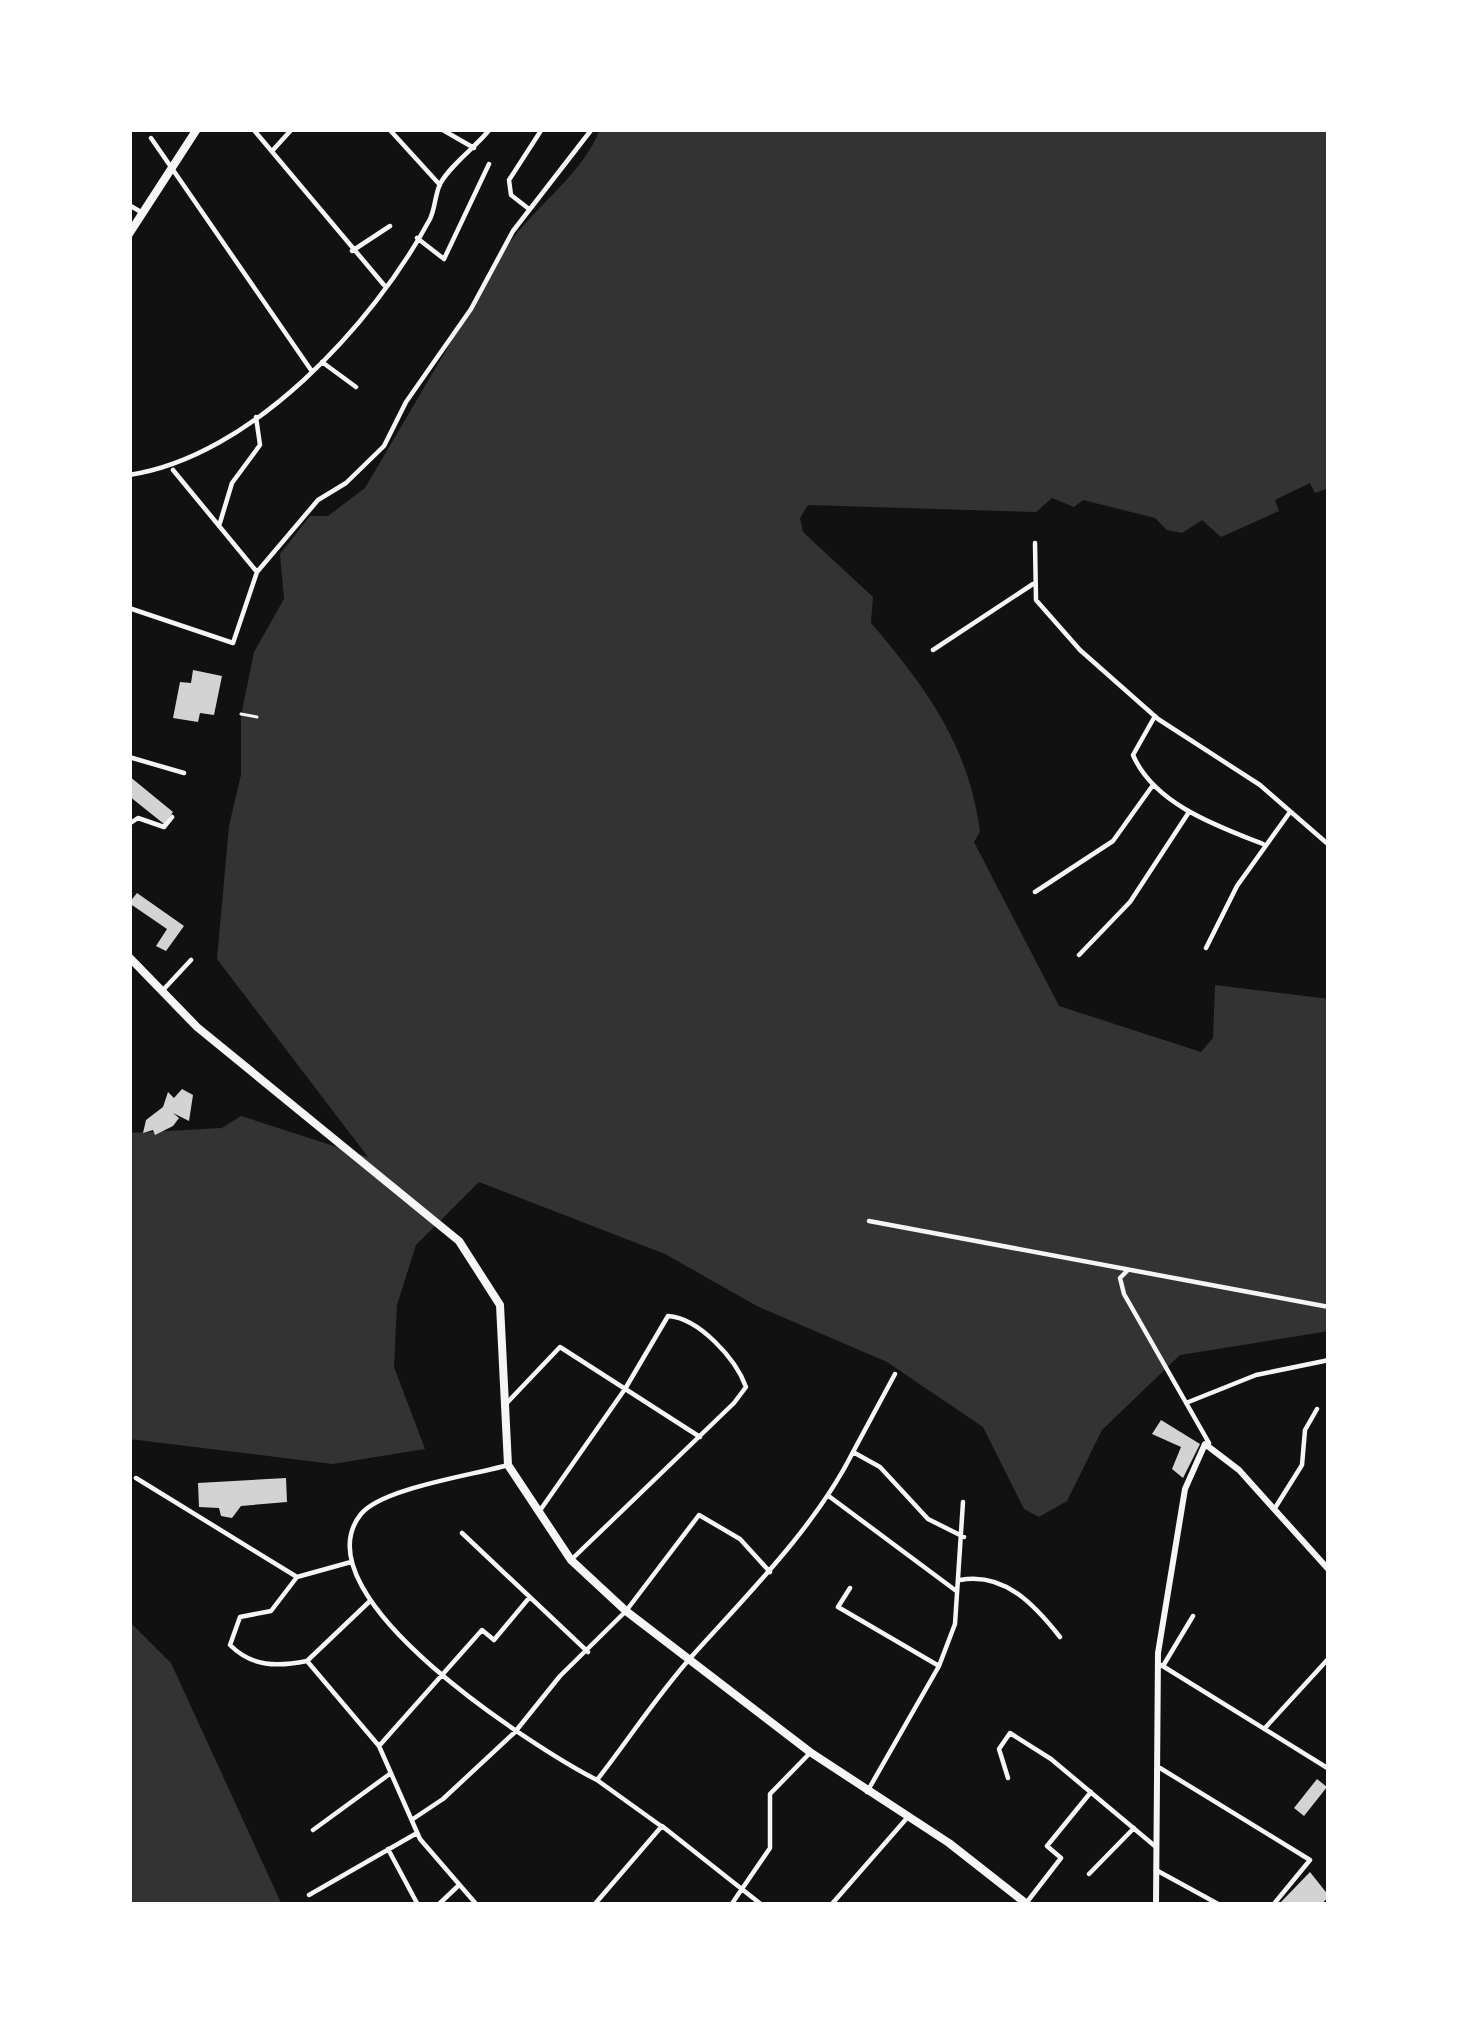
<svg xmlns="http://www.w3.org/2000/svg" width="1458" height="2034" viewBox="0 0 1458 2034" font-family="Commissioner,sans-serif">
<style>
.water{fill:#333}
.building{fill:#d3d3d3}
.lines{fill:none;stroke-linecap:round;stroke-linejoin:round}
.path{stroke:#f5f5f5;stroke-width:3}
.minor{stroke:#f5f5f5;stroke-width:4.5}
.tertiary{stroke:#f5f5f5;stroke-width:6}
.primary{stroke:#f5f5f5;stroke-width:8}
</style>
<rect width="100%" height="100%" fill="#111"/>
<path class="water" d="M600,129H1329V488L1315,493L1310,483L1275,500L1279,511L1221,537L1202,520L1182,533L1167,530L1155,518L1083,500L1074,507L1052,498L1036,512L808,505L800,518L803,532L873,597L871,623C926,687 969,746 980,832L974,842L1059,1006L1201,1052L1213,1038L1215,985L1329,999V1331L1180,1355L1102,1430L1067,1501L1039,1517L1024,1509L983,1427L887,1362L757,1306L665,1254L479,1182L416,1245L397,1305L394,1367L425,1449L333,1464L129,1439V1133L222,1128L241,1116L368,1157L217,959L229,826L241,775V716L254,652L284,599L280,554L310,516H328L365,488L508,245C536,205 584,173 600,129Z
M129,1621L171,1663L282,1905H129Z"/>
<path class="building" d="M193,670L222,676L214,715L200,713L198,722L173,718L180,682L191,683Z
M129,776L173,812L164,824L129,796Z
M137,893L184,926L166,951L156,946L167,929L129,903Z
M182,1089L193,1095L189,1121L173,1113L179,1118L173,1126L155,1135L153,1130L143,1133L146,1120L163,1107L168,1092L174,1098Z
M1161,1420L1200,1444L1183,1478L1172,1469L1181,1447L1152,1434Z
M286,1478L287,1502L241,1506L232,1518L221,1516L219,1508L199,1507L198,1483Z
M1317,1779L1327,1787L1304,1816L1294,1808Z
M1310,1872L1329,1896L1321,1905H1285L1281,1902Z"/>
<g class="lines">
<path class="path" d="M241,714L257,717"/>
<path class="minor" d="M253,129L384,285
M389,129L440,185
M441,129L474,148
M151,138L311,370
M273,150L292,129
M129,205L141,212
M529,209L511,195L509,180L542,129
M417,238L444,259L489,164
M352,251L390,226
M322,362L356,387
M173,470L257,572
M129,475C251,457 373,325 430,219C435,209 435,195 440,184C451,164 476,147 490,129
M219,526L232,483L260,445L256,417
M1035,543L1036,600L1080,650L1158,719L1260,785L1329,845
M129,608L233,643L257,572L318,500L346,483L384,446L406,402L471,309L513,231L592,129
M933,650L1033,584
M1155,716L1133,755C1154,804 1217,826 1263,844
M129,757L184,773
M129,824L138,818L164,827L172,817
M1035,892L1113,841L1153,785
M1206,948L1237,886L1290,812
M1079,955L1130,902L1189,812
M164,989L191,960
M869,1221L1329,1307
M1127,1271L1120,1278L1124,1294L1209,1443
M1186,1403L1256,1375L1329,1360
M505,1405L560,1347L700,1437
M853,1452L895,1374
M508,1465C474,1475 382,1488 361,1514C295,1596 538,1750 597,1780C629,1739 658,1694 693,1655C748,1594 816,1526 853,1452L880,1467L928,1519L964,1537
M136,1478L297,1577L351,1562
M830,1497L955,1590
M1275,1508L1302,1465L1305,1430L1317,1409
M541,1509L625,1389L668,1316C699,1318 736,1359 746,1387L734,1403L571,1560
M462,1533L588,1652
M297,1577L271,1611L240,1617L230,1645C252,1667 277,1667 307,1661L379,1746L420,1839L477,1905
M960,1580C1004,1572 1034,1604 1060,1637
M850,1588L838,1607L939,1666
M307,1661L370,1601
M1161,1665L1329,1769
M1163,1666L1193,1616
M1265,1728L1329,1658
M379,1746L482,1630L494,1640L529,1598
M1160,1768L1310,1860L1273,1905
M1008,1778L999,1749L1010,1733L1051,1759L1156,1847
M597,1780L661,1826
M867,1792L939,1666L955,1624L963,1502
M413,1819L443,1799L515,1732L560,1676L626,1611L699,1515L740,1539L770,1572
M313,1830L391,1773
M388,1849L418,1905
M1156,1870L1220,1905
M1089,1874L1134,1828
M309,1895L417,1833
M1027,1902L1061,1858L1047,1846L1091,1792
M438,1905L458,1886
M594,1905L662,1826L762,1905
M731,1905L770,1848V1794L809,1754
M831,1905L907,1818"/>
<path class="tertiary" d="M1156,1905L1158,1653L1185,1489L1205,1444L1239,1470L1329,1570"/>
<path class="primary" d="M129,234L197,129
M129,957L197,1027L459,1241L500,1305L508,1465L571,1560L626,1611L810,1752L949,1843L1028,1905"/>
</g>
<rect width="1458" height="2034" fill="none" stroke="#ffffff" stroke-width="264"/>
</svg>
